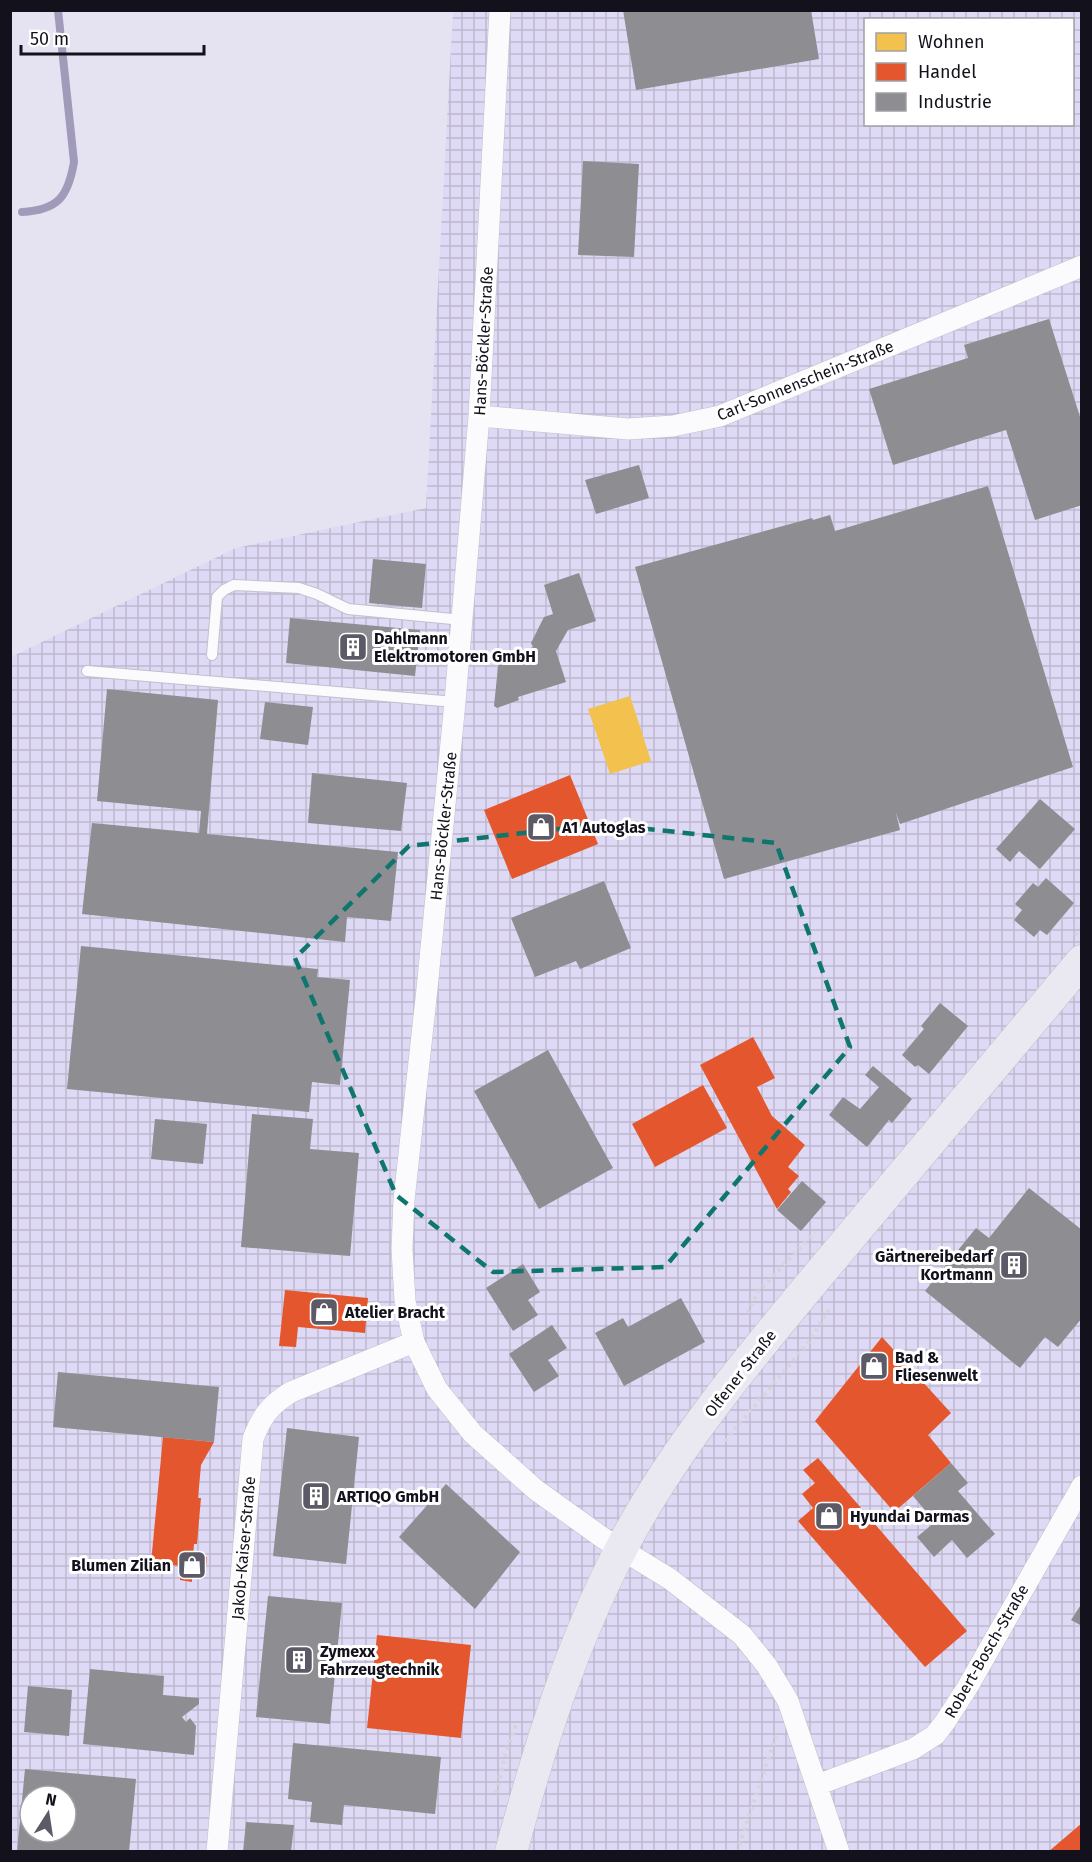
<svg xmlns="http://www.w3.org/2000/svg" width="1092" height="1862" viewBox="0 0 1092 1862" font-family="'Fira Sans',sans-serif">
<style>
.industrial{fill:url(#industrial-grid);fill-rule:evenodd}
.homes{fill:#f2c14e}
.shops{fill:#e4572e}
.industry{fill:#8d8d92;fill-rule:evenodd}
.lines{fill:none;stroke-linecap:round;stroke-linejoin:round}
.stream{stroke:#a19bb9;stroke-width:8}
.lane-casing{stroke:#c2c0cd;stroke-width:12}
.street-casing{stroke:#c2c0cd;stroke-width:22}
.primary-casing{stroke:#c2c0c8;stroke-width:33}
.path{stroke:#d6d4d9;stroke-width:4;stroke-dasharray:3 4.5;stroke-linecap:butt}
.lane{stroke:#fbfbfd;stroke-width:10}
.street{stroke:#fbfbfd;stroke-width:21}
.primary{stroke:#eae8f1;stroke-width:32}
.marked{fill:none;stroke:#0f766e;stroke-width:4.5;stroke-dasharray:12 8;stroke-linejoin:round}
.labels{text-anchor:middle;stroke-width:6;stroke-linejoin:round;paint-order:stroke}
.street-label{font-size:16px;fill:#13111b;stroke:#fff}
.poi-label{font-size:16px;font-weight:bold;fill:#13111b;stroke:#fff;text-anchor:start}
</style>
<defs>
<pattern id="industrial-grid" width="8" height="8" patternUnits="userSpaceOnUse" patternTransform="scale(1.5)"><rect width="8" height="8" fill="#ded9f4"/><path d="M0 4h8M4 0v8" fill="none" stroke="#beb9d1"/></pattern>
</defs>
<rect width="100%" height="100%" fill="#e5e2f2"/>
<path class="industrial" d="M453,11H1081V1851L11,1852V657L236,548L426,508ZM866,20H1072V124H866ZM30,1796H66V1832H30Z"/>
<path class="homes" d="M630,696L651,761L610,774L588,709Z"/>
<path class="shops" d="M570,775L598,844L512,879L484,810Z
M753,1037L775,1078L757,1087L772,1116L805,1145L788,1167L799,1176L788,1189L791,1192L777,1209L700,1065Z
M703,1085L727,1128L655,1167L632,1124Z
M285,1290L368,1298L365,1333L298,1327L296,1347L279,1346Z
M882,1337L951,1413L928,1435L951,1463L894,1512L815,1421Z
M163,1437L214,1442L201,1465L198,1498H201L197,1544H194L193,1556L207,1557L206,1570H202L192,1578V1582L180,1580L181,1566L151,1563Z
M818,1458L967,1631L925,1667L798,1521L813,1508L802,1494L815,1483L803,1470Z
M377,1635L471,1645L461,1738L367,1728Z
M1082,1823V1852H1048Z"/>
<path class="industry" d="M623,10H811L819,59L636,90Z
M583,161L639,164L634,257L578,255Z
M1049,319L1082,423V505L1035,520L1006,430L893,465L869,389L968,358L964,345Z
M639,465L649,498L596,514L585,480Z
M988,486L1073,767L900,824L896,813L900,830L724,879L635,567L812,518L813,520L830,515L835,531Z
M373,559L426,564L422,608L369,603Z
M579,573L596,621L568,630L556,651L566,682L518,697L519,700L497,708L494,706L499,657L508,658L533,647L531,643L544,617L553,614L544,585Z
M290,618L420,630L415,676L286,663Z
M107,689L218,700L207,834L398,852L391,921L347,917L345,942L82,914L92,823L199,833L201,811L97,801Z
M265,702L313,707L308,745L260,739Z
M312,773L407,783L401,831L308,823Z
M1040,799L1075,829L1040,869L1019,851L1010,862L996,849Z
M1046,878L1074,903L1047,935L1040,930L1034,937L1014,920L1022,910L1015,904L1033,883L1038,887Z
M604,881L631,948L580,969L576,961L535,977L511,918Z
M81,946L318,969L317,977L350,980L340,1085L312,1082L309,1112L67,1089Z
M940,1003L968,1026L929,1074L918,1065L915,1067L902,1055L924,1029L921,1026Z
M548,1050L613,1168L539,1209L474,1091Z
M873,1066L912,1099L892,1123L889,1120L867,1147L829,1115L843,1097L860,1109L867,1101L879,1087L865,1075Z
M252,1114L313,1119L310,1149L359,1153L350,1256L241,1247Z
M155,1119L207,1124L203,1164L151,1159Z
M802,1181L826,1202L801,1231L777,1210Z
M1029,1188L1082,1230V1318L1058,1347L1045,1337L1020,1368L925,1291L976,1228L989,1238Z
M523,1264L540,1292L528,1300L538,1315L513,1331L486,1288Z
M681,1298L705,1342L624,1386L595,1333L623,1318L628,1327Z
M552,1325L567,1348L548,1360L559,1376L534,1392L509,1354Z
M58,1372L219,1387L214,1442L53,1427Z
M287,1428L359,1437L346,1564L273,1556Z
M951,1463L968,1483L958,1491L995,1534L967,1558L952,1540L934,1557L917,1537L935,1522L913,1496Z
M446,1484L520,1552L475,1609L399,1537Z
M268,1596L342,1603L330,1724L256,1717Z
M1082,1603V1626L1071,1620Z
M90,1669L164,1676L163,1695L199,1698V1704L182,1717L186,1722L190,1718L196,1726L194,1755L83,1744Z
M28,1686L72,1690L69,1736L24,1732Z
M293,1743L441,1757L435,1814L344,1805L342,1825L310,1822L312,1802L288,1799Z
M25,1769L136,1779L129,1852H17ZM30,1796H66V1832H30Z
M246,1822L294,1825L291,1852H243Z"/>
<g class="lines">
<path class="stream" d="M22,212C58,210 68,197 74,162L58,10"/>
<g class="lane-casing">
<path id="lane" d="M212,655L217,597L224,590L234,585L299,588L317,594L348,609L463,620
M87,671L455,702"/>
</g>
<g class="street-casing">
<path id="street" d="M500,10L479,416L455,702L427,989L404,1200L402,1249L405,1301L414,1342L437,1389L473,1434L536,1490L603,1538L670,1579L742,1635L767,1666L788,1701L839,1852
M479,416L628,429L673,426L720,416L1082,266
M817,1785L913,1749L935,1735L945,1722L967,1688L1082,1486
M217,1852L253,1439C261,1417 270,1405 291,1392L414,1342"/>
</g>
<g class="primary-casing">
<path id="primary" d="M511,1852C539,1748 571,1645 621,1549C676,1443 760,1345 836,1254C918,1156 1000,1058 1082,961"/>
</g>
<path class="path" d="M1075,935L1082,927
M748,1313L758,1292L815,1232
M725,1441L808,1343L831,1306
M496,1793L506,1752L517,1722
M737,1852L776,1736"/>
<use href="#lane" class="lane"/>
<use href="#street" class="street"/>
<use href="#primary" class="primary"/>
</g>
<path class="marked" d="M603,824L776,843L850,1047L665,1267L493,1272L396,1195L295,958L409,846Z"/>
<defs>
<g id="building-square" transform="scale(1.5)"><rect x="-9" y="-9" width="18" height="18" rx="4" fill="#5c5a66" stroke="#fff"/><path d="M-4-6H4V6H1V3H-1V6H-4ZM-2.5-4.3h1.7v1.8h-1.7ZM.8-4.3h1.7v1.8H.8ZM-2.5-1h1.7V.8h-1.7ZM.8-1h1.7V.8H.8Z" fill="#fff"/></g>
<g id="shop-square" transform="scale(1.5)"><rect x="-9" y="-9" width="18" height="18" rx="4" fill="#5c5a66" stroke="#fff"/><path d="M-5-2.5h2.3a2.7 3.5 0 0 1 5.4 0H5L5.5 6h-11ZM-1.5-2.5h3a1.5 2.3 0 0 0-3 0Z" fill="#fff"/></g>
</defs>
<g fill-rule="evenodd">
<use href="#building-square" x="353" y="647"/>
<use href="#shop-square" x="541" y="827"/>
<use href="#building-square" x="1014" y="1265"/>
<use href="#shop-square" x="324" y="1312"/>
<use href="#shop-square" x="874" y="1366"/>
<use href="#building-square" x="316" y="1496"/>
<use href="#shop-square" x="829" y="1516"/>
<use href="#shop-square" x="192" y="1565"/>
<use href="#building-square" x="299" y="1660"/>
</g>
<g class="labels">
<g class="street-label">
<text transform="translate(483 341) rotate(-87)" y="6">Hans-Böckler-Straße</text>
<text transform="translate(805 380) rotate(-22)" y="6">Carl-Sonnenschein-Straße</text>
<text transform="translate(443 826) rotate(-84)" y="6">Hans-Böckler-Straße</text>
<text transform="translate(740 1373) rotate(-52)" y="6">Olfener Straße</text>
<text transform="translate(243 1548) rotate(-85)" y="6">Jakob-Kaiser-Straße</text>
<text transform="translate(986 1651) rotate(-60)" y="6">Robert-Bosch-Straße</text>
</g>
<g class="poi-label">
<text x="374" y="644">Dahlmann<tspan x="374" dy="18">Elektromotoren GmbH</tspan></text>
<text x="562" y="833">A1 Autoglas</text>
<text x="993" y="1262" text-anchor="end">Gärtnereibedarf<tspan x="993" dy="18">Kortmann</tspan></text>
<text x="345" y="1318">Atelier Bracht</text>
<text x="895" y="1363">Bad &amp;<tspan x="895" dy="18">Fliesenwelt</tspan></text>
<text x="337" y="1502">ARTIQO GmbH</text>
<text x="850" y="1522">Hyundai Darmas</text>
<text x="171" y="1571" text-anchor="end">Blumen Zilian</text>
<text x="320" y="1657">Zymexx<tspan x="320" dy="18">Fahrzeugtechnik</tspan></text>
</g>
</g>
<rect width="1092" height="1862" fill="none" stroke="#13111b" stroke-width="24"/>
<rect x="864" y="18" width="210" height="108" fill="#ffffff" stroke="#a1a0a4" stroke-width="1.5"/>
<rect x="876" y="33" width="30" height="18" fill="#f2c14e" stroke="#a1a0a4" stroke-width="1.5"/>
<text x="918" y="48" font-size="18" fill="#13111b">Wohnen</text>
<rect x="876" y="63" width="30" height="18" fill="#e4572e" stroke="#a1a0a4" stroke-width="1.5"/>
<text x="918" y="78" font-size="18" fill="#13111b">Handel</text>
<rect x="876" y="93" width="30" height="18" fill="#8d8d92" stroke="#a1a0a4" stroke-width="1.5"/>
<text x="918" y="108" font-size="18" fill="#13111b">Industrie</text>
<g transform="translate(48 1814) rotate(12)"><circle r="28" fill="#ffffff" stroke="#a1a0a4" stroke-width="1.5"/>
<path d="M0-4.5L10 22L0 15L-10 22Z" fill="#5c5a66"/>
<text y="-9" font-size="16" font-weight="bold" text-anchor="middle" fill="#13111b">N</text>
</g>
<path d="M21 45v9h183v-9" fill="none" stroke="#13111b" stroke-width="3"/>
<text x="30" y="45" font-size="18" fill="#13111b" stroke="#ffffff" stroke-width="4.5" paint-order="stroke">50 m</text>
</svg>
